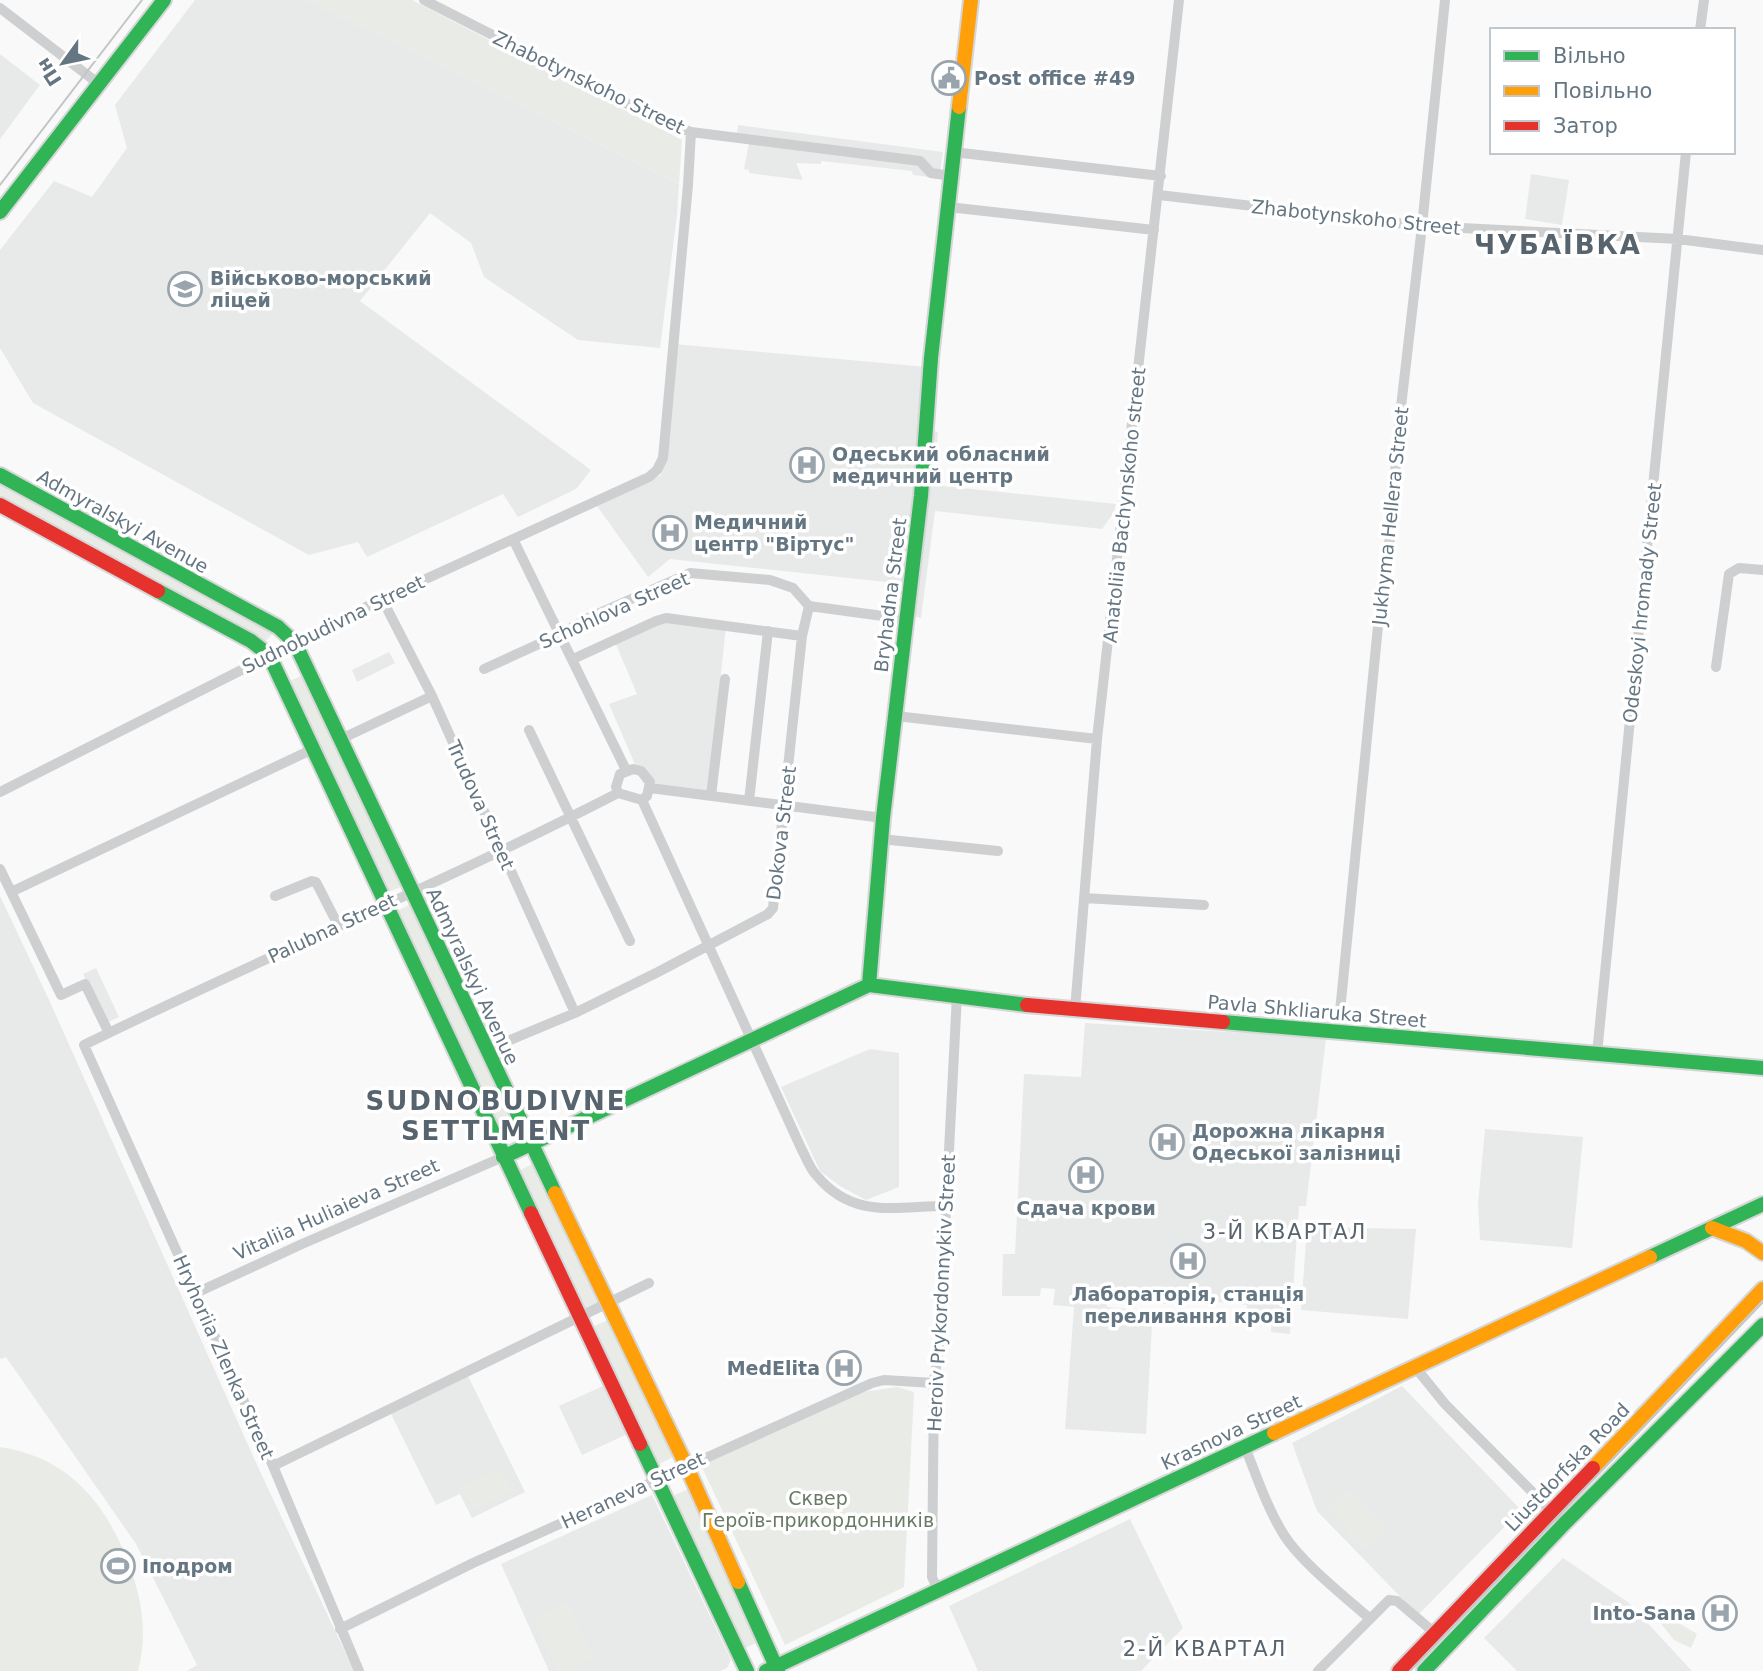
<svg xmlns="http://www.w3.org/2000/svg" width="1763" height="1671" viewBox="0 0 1763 1671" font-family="'DejaVu Sans',sans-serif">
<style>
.built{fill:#e8e9e9}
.green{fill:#e8ebe6}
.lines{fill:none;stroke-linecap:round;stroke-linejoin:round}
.fast-casing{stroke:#d5d6d7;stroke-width:18}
.slow-casing{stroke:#d5d6d7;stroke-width:18}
.jam-casing{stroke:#d5d6d7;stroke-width:18}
.street{stroke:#cecfd0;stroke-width:10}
.fast{stroke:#30b455;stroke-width:14}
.slow{stroke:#ff9f0a;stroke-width:14}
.jam{stroke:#e5322d;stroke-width:14}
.tram{stroke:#c3c5c6;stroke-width:2}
.labels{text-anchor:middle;stroke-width:7;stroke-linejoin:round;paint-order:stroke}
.poi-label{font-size:19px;font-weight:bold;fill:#657683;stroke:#fff;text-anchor:start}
.street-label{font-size:19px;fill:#657683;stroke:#fff}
.park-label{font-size:19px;fill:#687a64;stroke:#fff}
.neighbourhood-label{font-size:21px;letter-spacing:2px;fill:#57646e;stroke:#fff}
.district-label{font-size:26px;font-weight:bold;letter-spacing:2px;fill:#57646e;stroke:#fff}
</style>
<rect width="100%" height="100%" fill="#f9f9f9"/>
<path class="built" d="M195,0H307L679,184L677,215L660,348L578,340L484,277L471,243L430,213L360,301L591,470L576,489L518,517L503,494L367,557L358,542L309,555L33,403L0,348V250L54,181L92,197L127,148L115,105Z
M0,54L40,85L0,139Z
M738,125L943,152L940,172L929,177L913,175L912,171L821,161V164L796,163L803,180L749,173V170L744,169L749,143L736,141Z
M1531,174L1569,180L1562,225L1525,219Z
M674,344L927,367L930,430L938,432L933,485L1116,504L1114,512L1102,529L935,511L921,618L893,610L895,583L670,559L648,577L597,506L661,475L666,457Z
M663,620L726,627L708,793L643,783L609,704L637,694L615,642Z
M389,652L395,663L357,682L352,670Z
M0,896L50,1002L257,1465L354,1671H187L197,1665L136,1544L6,1357L0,1359Z
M96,968L119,1017L106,1023L83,974Z
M1085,1023L1326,1038L1306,1206H1299L1290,1334L1271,1332L1272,1319L1246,1317L1247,1305L1170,1297L1168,1304L1107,1301V1307L1139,1310L1152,1325L1146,1434L1065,1429L1074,1307L1053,1305L1055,1289L1041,1288L1040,1296H1002L1003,1254H1015L1024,1074L1081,1077Z
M870,1049L899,1053V1187L866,1200L840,1186L820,1171L781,1087Z
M1485,1129L1583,1137L1572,1248L1480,1240L1478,1204Z
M1307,1227L1416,1229L1408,1319L1301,1310Z
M468,1376L525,1492L472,1518L460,1494L436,1505L391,1414Z
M612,1382L636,1430L582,1455L559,1406Z
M1402,1386L1521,1510L1418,1615L1317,1511L1292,1443Z
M652,1495L731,1660L727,1668L720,1671H549L501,1564Z
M1130,1519L1183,1628L1141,1671H978L949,1606Z
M1563,1558L1629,1603L1692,1671H1517L1484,1638Z"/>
<path class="green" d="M307,0H412L682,140L679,184Z
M0,482L277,629L265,642L0,501Z
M306,674L405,885L384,894L285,683Z
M413,903L517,1123L496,1132L393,913Z
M535,1163L601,1301L580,1311L514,1173Z
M608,1320L673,1457L653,1467L588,1329Z
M898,1387L914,1392L904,1587L785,1645L701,1465L862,1392Z
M0,1447C67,1457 105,1501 128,1562C142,1599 148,1632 138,1671H0Z
M500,1467L513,1491L474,1511L462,1487Z
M688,1489L759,1642L740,1650L668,1498Z
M1349,1489L1386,1530L1364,1550L1327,1509Z
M567,1602L594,1658L569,1671H558L533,1619Z
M1657,1610L1697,1634L1691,1648L1674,1640L1655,1616Z"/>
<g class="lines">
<g class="fast-casing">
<path id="fast" d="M0,212L164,0
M0,475L278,627L295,643L555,1193
M158,591L251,641L269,655L531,1213
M869,985L883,818L921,496L931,358L959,107
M1223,1022L1763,1068
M503,1157L869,985L1027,1005
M1650,1257L1763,1204
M640,1444L747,1671
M738,1582L778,1671
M766,1671L1274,1433
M1424,1671L1564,1524L1763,1325"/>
</g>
<g class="slow-casing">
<path id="slow" d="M959,107L971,0
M555,1193L686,1465L738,1582
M1712,1228L1746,1241L1763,1253
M1274,1433L1650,1257
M1593,1468L1763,1289"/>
</g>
<g class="jam-casing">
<path id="jam" d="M0,505L158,591
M1027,1005L1223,1022
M531,1213L640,1444
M1399,1671L1593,1468"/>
</g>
<path class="street" d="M424,0L665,123L691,132L920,161L931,173L951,176
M0,8L99,84
M1700,30L1704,0
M953,152L1161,176
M1159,195L1422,226L1678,239L1763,250
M948,207L1154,230
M513,539L626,770
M382,599L432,696L575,1013
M573,659L656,621L666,618L802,636
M1716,667L1729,574L1739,568L1763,570
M484,669L561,634L586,619L690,573L770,580L793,588L809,606L905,619
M896,716L1097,739
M529,730L630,941
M341,739L432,696
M633,769L641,771L650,782L647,796L642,800L618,793L616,787L620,774Z
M650,788L883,818
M0,792L382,599L649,477L657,470L663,458L688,185L691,132
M711,796L725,679
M642,800L801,1148C806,1157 810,1169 817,1176C854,1220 897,1206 947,1206
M749,801L768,631
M881,839L998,851
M0,869L61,995L85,984L109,1033
M11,892L313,749
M275,896L312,881L316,882L338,925
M1084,898L1204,905
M1075,1010L1097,739L1179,0
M1338,1032L1378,626L1390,537L1399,424L1422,226L1445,0
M486,1050L575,1013L658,972L768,914L773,908L802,636L809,606
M1597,1054L1686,152
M196,1293L302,1244L503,1157
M1415,1367L1445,1404L1564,1524
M1245,1447C1257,1477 1267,1508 1284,1535C1301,1562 1344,1596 1369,1618
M273,1466L649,1283
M938,1590L932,1577L934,1383L939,1345L957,995
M340,1629L473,1563L872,1383L884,1380L934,1383
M359,1671L273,1466L84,1045C261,958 443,883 618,793
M1318,1671L1389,1600L1397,1601L1436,1634"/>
<use href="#fast" class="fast"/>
<use href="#slow" class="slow"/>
<use href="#jam" class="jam"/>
<path class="tram" d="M0,185L142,0
M1410,1671L1763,1302"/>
</g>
<defs>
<g id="civic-ring" transform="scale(1.75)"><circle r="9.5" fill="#fff" stroke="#99a4ac" stroke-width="1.5"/><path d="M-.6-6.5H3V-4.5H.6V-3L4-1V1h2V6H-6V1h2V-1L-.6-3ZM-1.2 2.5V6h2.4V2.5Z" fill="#99a4ac"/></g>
<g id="university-ring" transform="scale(1.75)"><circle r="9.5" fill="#fff" stroke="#99a4ac" stroke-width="1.5"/><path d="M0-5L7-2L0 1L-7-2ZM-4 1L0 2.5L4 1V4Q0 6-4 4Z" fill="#99a4ac"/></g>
<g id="hospital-ring" transform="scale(1.75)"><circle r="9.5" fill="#fff" stroke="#99a4ac" stroke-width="1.5"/><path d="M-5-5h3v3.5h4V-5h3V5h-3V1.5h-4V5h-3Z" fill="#99a4ac"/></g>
<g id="stadium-ring" transform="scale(1.75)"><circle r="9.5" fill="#fff" stroke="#99a4ac" stroke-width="1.5"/><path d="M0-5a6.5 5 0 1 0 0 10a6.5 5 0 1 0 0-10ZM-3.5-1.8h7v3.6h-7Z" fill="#99a4ac"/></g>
</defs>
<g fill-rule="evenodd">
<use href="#civic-ring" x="949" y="78"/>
<use href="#university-ring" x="185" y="289"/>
<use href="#hospital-ring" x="807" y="465"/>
<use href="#hospital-ring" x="670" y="533"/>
<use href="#hospital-ring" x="1167" y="1142"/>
<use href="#hospital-ring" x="1086" y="1175"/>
<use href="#hospital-ring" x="1188" y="1261"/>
<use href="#hospital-ring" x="844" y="1368"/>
<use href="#stadium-ring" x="118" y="1566"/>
<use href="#hospital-ring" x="1720" y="1613"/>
</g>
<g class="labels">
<g class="poi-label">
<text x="974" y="85">Post office #49</text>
<text x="210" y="285">Військово-морський<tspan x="210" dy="22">ліцей</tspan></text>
<text x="832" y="461">Одеський обласний<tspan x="832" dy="22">медичний центр</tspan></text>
<text x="694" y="529">Медичний<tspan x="694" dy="22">центр "Віртус"</tspan></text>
<text x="1192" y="1138">Дорожна лікарня<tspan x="1192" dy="22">Одеської залізниці</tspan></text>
<text x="1086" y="1215" text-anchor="middle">Сдача крови</text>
<text x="1188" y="1301" text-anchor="middle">Лабораторія, станція<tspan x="1188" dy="22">переливання крові</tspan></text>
<text x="820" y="1375" text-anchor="end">MedElita</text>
<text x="142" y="1573">Іподром</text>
<text x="1696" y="1620" text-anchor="end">Into-Sana</text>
</g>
<g class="street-label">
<text transform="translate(589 82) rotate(26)" y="7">Zhabotynskoho Street</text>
<text transform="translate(1356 217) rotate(6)" y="7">Zhabotynskoho Street</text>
<text transform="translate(1124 505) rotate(-84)" y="7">Anatoliia Bachynskoho street</text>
<text transform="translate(1390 516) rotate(-84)" y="7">Jukhyma Hellera Street</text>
<text transform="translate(123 521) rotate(29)" y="7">Admyralskyi Avenue</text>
<text transform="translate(890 595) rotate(-83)" y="7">Bryhadna Street</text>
<text transform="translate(1642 603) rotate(-84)" y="7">Odeskoyi hromady Street</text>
<text transform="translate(614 610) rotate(-24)" y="7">Schohlova Street</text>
<text transform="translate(333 624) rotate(-26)" y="7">Sudnobudivna Street</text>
<text transform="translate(481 805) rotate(66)" y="7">Trudova Street</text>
<text transform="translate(781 833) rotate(-83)" y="7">Dokova Street</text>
<text transform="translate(332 928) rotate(-25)" y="7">Palubna Street</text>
<text transform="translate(473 976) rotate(65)" y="7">Admyralskyi Avenue</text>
<text transform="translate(1317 1011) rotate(5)" y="7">Pavla Shkliaruka Street</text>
<text transform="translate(336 1209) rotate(-24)" y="7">Vitaliia Huliaieva Street</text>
<text transform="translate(941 1293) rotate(-87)" y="7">Heroiv Prykordonnykiv Street</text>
<text transform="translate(224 1357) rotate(66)" y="7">Hryhoriia Zlenka Street</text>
<text transform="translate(1231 1432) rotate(-25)" y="7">Krasnova Street</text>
<text transform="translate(1567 1467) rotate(-46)" y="7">Liustdorfska Road</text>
<text transform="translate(633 1490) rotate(-25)" y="7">Heraneva Street</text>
</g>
<g class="park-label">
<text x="818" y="1505">Сквер<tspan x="818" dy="22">Героїв-прикордонників</tspan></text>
</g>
<g class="neighbourhood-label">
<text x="1285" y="1239">3-Й КВАРТАЛ</text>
<text x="1205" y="1656">2-Й КВАРТАЛ</text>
</g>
<g class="district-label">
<text x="1558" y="254">ЧУБАЇВКА</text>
<text x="496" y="1110">SUDNOBUDIVNE<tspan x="496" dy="30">SETTLMENT</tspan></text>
</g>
</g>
<rect x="1490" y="28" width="245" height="126" fill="#ffffff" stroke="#c1c8cd" stroke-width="2"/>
<rect x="1504" y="51" width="35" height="10" fill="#30b455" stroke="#c1c8cd" stroke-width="2"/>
<text x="1553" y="63" font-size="21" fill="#657683">Вільно</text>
<rect x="1504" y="86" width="35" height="10" fill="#ff9f0a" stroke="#c1c8cd" stroke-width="2"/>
<text x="1553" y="98" font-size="21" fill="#657683">Повільно</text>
<rect x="1504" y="121" width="35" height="10" fill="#e5322d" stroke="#c1c8cd" stroke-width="2"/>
<text x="1553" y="133" font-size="21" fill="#657683">Затор</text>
<g transform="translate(63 63) rotate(237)" stroke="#ffffff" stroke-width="5" paint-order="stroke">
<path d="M0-5L12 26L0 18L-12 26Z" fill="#657683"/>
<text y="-10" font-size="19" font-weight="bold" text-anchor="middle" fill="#657683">Пн</text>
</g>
</svg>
